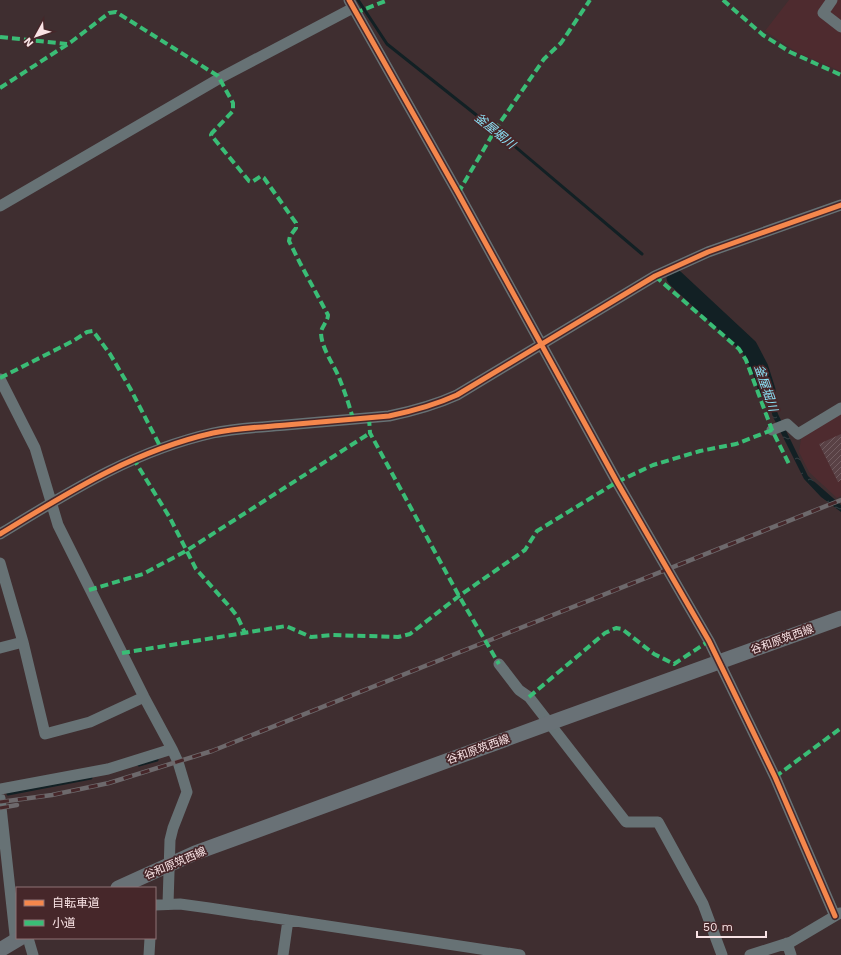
<svg xmlns="http://www.w3.org/2000/svg" width="841" height="955" viewBox="0 0 841 955" font-family="'Work Sans','Noto Sans JP',sans-serif">
<style>
.built{fill:#4e2b2f}
.water{fill:url(#water-ripples)}
.lines{fill:none;stroke-linecap:round;stroke-linejoin:round}
.stream{stroke:#122024;stroke-width:3}
.river{stroke:#122024;stroke-width:17}
.building{fill:url(#building-hatch)}
.minor{stroke:#677275;stroke-width:11}
.major{stroke:#697176;stroke-width:15}
.rail-casing{stroke:#6d696c;stroke-width:4.5}
.rail{stroke:#46272a;stroke-width:3;stroke-dasharray:9;stroke-linecap:butt}
.quiet{stroke:#3abd76;stroke-width:4;stroke-dasharray:8 4;stroke-linecap:butt}
.cycleway-casing{stroke:#46272a;stroke-width:8}
.cycleway{stroke:#f5874c;stroke-width:5}
.labels{text-anchor:middle;stroke-width:3.5;stroke-linejoin:round;paint-order:stroke}
.street-label{font-size:11px;fill:#f9e3e5;stroke:#46272a}
.water-label{font-size:12px;font-style:italic;fill:#8ce3f8;stroke:#46272a}
</style>
<defs>
<pattern id="water-ripples" width="26" height="14" patternUnits="userSpaceOnUse"><rect width="26" height="14" fill="#122024"/><path d="M2 4q2-2 4 0t4 0M15 11q2-2 4 0t4 0" fill="none" stroke="#354044"/></pattern>
<pattern id="building-hatch" width="6" height="6" patternUnits="userSpaceOnUse"><rect width="6" height="6" fill="#594145"/><path d="M-1 1l2-2M0 6l6-6M5 7l2-2" fill="none" stroke="#725c60"/></pattern>
</defs>
<rect width="100%" height="100%" fill="#3f2e30"/>
<path class="built" d="M789,0H841V70L840,71L798,53L765,31Z
M841,412V496L837,498L809,472L799,452L801,439L807,432Z"/>
<path class="water" d="M763,367L778,414L808,476L841,505V512L821,497L804,479L773,417L758,369Z"/>
<g class="lines">
<path class="stream" d="M358,0L387,44L499,133L642,254
M139,765L157,760
M8,794L91,778"/>
<path class="river" d="M675,278L749,347L760,368L767,390"/>
</g>
<path class="building" d="M841,434V480L838,482L819,444Z"/>
<g class="lines">
<path class="minor" d="M349,0L458,193L617,482L709,641L775,777L835,916
M832,0L823,13L841,27
M0,206L220,78L353,8
M0,379L35,448L58,525L144,697L172,749L108,769L0,789
M772,430L787,424L798,434L841,408
M0,534C69,492 133,451 213,433C237,428 262,427 286,425C320,422 354,419 389,416C413,411 435,405 457,395L655,276L708,252L841,205
M0,563L23,642L45,734L90,722L144,697
M0,648L23,642
M499,664L519,690L529,697L626,822H658L703,904L722,955
M0,798L15,935L17,940
M168,904L170,840L173,828L187,792L178,762L172,749
M155,905L180,904L209,908L520,955
M28,938L33,955
M787,943L791,955
M149,955L150,938
M283,955L288,920
M750,955L791,942L840,913"/>
<path class="major" d="M118,888L195,853L550,723L841,618
M0,950L20,938"/>
<g class="rail-casing">
<path id="rail" d="M0,802L52,795L109,783L212,751L841,500
M0,808L17,805"/>
</g>
<use href="#rail" class="rail"/>
<path class="quiet" d="M723,0L763,35L790,52L841,75
M355,13L388,0
M0,37L67,44
M0,88L71,42L109,13L116,12L218,76L233,103V111L212,133L211,135L249,181L252,182L261,176L264,178L296,223V228L290,236L289,241L300,263L328,315C328,321 322,326 321,332C321,347 332,362 338,375C344,390 349,404 353,419
M458,193L497,127L544,59L561,43L590,0
M655,276L739,349L746,360L772,430L790,466
M0,378L73,341L87,332L93,331L110,354L130,388L161,448
M369,418L370,433L459,596L499,664
M133,458L170,518L196,569L229,606L237,616L245,633
M89,590L143,574L186,551L370,433
M122,653L286,626L311,637L333,635L398,637L410,634L459,596L525,550L537,531L617,482L653,465L700,451L736,444L772,430
M529,697L605,633L616,628L622,629L654,654L674,664L709,641
M775,777L841,728"/>
<g class="cycleway-casing">
<path id="cycleway" d="M349,0L458,193L617,482L709,641L775,777L835,916
M0,534C69,492 133,451 213,433C237,428 262,427 286,425C320,422 354,419 389,416C413,411 435,405 457,395L655,276L708,252L841,205"/>
</g>
<use href="#cycleway" class="cycleway"/>
</g>
<g class="labels">
<g class="street-label">
<text transform="translate(782 639) rotate(-20)" y="4">谷和原筑西線</text>
<text transform="translate(478 749) rotate(-20)" y="4">谷和原筑西線</text>
<text transform="translate(175 863) rotate(-23)" y="4">谷和原筑西線</text>
</g>
<g class="water-label">
<text transform="translate(495 131) rotate(39)" y="4">釜屋堀川</text>
<text transform="translate(766 388) rotate(71)" y="4">釜屋堀川</text>
</g>
</g>
<rect x="16" y="887" width="140" height="52" fill="#46272a" stroke="#8e7275"/>
<rect x="24" y="900" width="20" height="6" fill="#f5874c" stroke="#8e7275"/>
<text x="52" y="907" font-size="12" fill="#f9e3e5">自転車道</text>
<rect x="24" y="920" width="20" height="6" fill="#3abd76" stroke="#8e7275"/>
<text x="52" y="927" font-size="12" fill="#f9e3e5">小道</text>
<g transform="translate(36 36) rotate(230)" stroke="#46272a" stroke-width="3" paint-order="stroke">
<path d="M0-3L7 15L0 10L-7 15Z" fill="#f9e3e5"/>
<text y="-6" font-size="11" font-weight="bold" text-anchor="middle" fill="#f9e3e5">N</text>
</g>
<path d="M697 931v6h69v-6" fill="none" stroke="#f9e3e5" stroke-width="2"/>
<text x="703" y="931" font-size="12" fill="#f9e3e5" stroke="#46272a" stroke-width="3" paint-order="stroke">50 m</text>
</svg>
